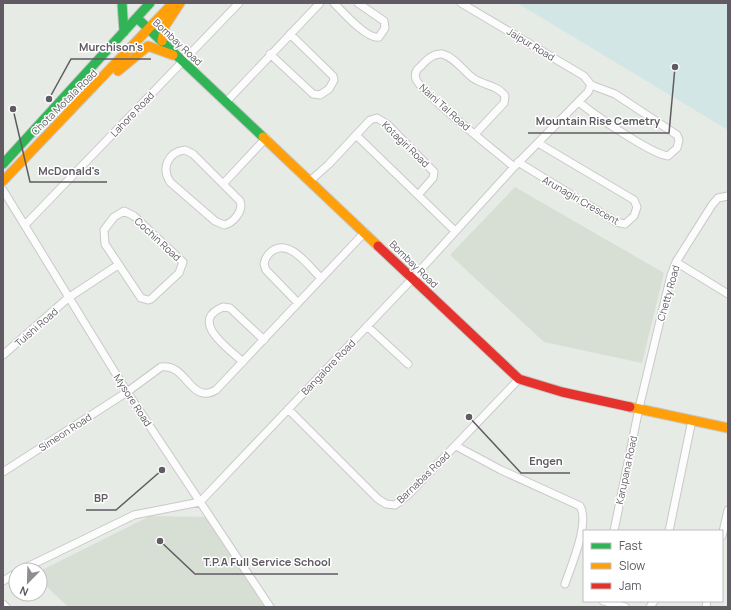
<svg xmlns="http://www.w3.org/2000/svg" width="731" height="610" viewBox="0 0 731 610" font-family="Manrope,sans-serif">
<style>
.education{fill:#d7dfd4}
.green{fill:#d1e6e5}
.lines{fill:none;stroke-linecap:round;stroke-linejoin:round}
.street-casing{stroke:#c9c9c9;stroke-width:9}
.fast-casing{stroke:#c8c8c8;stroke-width:11}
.slow-casing{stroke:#c8c8c8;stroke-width:11}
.jam-casing{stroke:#c8c8c8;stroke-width:11}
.street{stroke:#fbfcfb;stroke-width:7}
.fast{stroke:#30b455;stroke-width:9}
.slow{stroke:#ff9f0a;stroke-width:9}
.jam{stroke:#e5322d;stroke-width:9}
.labels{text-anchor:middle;stroke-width:3;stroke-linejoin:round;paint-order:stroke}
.street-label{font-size:10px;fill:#605b63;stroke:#fff}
.leader{fill:none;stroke:#605b63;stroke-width:1.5}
.callout-dot{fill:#605b63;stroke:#fff;stroke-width:1.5}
.callout-label{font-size:11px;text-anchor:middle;font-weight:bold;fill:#605b63;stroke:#fff;stroke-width:3;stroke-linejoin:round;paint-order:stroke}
</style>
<rect width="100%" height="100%" fill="#e6ebe5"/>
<path class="education" d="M515,187L664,273L642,363L544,342L450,255Z
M150,516L206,517L265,607H68L40,580V571Z"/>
<path class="green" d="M517,3H728V130Z"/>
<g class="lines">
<g class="street-casing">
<path id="street" d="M334,3C342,11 367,40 379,37L385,28L384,21L358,3
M270,54L313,94L320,95L329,89L334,80L333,76L290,34
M227,101L320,3
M579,102C593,114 651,154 668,156L677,148L679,140L677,135L615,94L591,85
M475,134L504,103L505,96C498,85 482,85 473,78C463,71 455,57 442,54C433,53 426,60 421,66C417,69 414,73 416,79C420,92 499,154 514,167
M357,136L455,231
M185,150L193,154L240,201C244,211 233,223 224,225L215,221L170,182C161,168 168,152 185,150Z
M518,162L616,222L625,224L634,216L637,207L634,200L538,143
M310,181L329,164L370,120L377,118L387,124L434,172L433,178L418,195
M223,184L266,138
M3,190L127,392L270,607
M124,211L134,216L183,262L179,273L151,299L148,300L141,298L105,244L104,230L114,217Z
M25,225L239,3
M676,262L728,294
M298,303L266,270L264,264C265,258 268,254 272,251C290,238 309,267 321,278
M367,326L408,364
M3,355L68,298L118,265
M243,362C229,349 188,321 223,307L230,308L264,340
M288,409L378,499L386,504L395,505L408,495L519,379
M456,446L501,470L580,506C590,523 571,566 565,584
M3,472L127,392L161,367C187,363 190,405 216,390L365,232
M614,531L639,408L671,275L676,262L712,205L718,198L728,196
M669,531L692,420
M722,536L728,510
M21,570L134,515L200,502L413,278L514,167L588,92L591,85L584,76L461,3
M3,581L16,573
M603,601L625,607
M3,604L6,607
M650,607L654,601
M706,607L707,601"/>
</g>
<g class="fast-casing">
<path id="fast" d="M122,3L124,32
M137,18L263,137
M3,164L150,3"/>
</g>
<g class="slow-casing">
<path id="slow" d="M162,41L165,26L180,3
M118,71L148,46L173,55
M263,137L378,246
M3,181L173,3
M630,407L728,428"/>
</g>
<g class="jam-casing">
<path id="jam" d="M378,246L519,379L562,392L630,407"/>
</g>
<use href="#street" class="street"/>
<use href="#fast" class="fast"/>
<use href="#slow" class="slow"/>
<use href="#jam" class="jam"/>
</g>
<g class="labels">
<g class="street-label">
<text transform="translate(178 42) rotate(43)" y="4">Bombay Road</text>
<text transform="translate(531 44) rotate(31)" y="4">Jaipur Road</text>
<text transform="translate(64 102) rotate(-45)" y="4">Chota Motala Road</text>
<text transform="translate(445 107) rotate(42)" y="4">Naini Tal Road</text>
<text transform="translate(132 114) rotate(-46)" y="4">Lahore Road</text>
<text transform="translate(406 144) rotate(44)" y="4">Kotagiri Road</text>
<text transform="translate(581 200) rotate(30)" y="4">Arunagiri Crescent</text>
<text transform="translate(158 239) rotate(43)" y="4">Cochin Road</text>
<text transform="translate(414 264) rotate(44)" y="4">Bombay Road</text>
<text transform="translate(668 293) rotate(-74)" y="4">Chetty Road</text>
<text transform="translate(36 327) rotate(-41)" y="4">Tuishi Road</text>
<text transform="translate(328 367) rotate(-46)" y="4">Bangalore Road</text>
<text transform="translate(133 400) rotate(57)" y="4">Mysore Road</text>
<text transform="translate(65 432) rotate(-33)" y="4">Simeon Road</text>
<text transform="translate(626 470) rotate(-78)" y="4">Karupana Road</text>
<text transform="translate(423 477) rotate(-44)" y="4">Barnabas Road</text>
</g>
</g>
<path class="leader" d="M49 99L71 59H151M675 67L669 133H528M13 109L30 182H107M469 417L521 473H570M162 470L116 510H86M160 541L195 574H338"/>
<g class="callout-dot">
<circle cx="49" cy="99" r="4"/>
<circle cx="675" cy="67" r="4"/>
<circle cx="13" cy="109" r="4"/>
<circle cx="469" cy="417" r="4"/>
<circle cx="162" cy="470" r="4"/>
<circle cx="160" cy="541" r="4"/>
</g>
<g class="callout-label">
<text x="111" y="51">Murchison's</text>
<text x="598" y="125">Mountain Rise Cemetry</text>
<text x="69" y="175">McDonald's</text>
<text x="546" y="465">Engen</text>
<text x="101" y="502">BP</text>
<text x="267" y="566">T.P.A Full Service School</text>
</g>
<rect width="731" height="610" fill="none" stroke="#605b63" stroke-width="8"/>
<rect x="583" y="530" width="140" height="72" fill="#ffffff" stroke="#bfbdc1"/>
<rect x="591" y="543" width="20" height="6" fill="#30b455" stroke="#bfbdc1"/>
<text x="619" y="550" font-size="12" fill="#605b63">Fast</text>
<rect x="591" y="563" width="20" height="6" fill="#ff9f0a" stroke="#bfbdc1"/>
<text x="619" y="570" font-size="12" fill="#605b63">Slow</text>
<rect x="591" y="583" width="20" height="6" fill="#e5322d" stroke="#bfbdc1"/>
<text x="619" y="590" font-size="12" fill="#605b63">Jam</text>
<g transform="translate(28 582) rotate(203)"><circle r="19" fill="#ffffff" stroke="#bfbdc1"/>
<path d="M0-3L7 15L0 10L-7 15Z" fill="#8f8d90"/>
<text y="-6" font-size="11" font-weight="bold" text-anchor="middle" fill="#605b63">N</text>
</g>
</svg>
